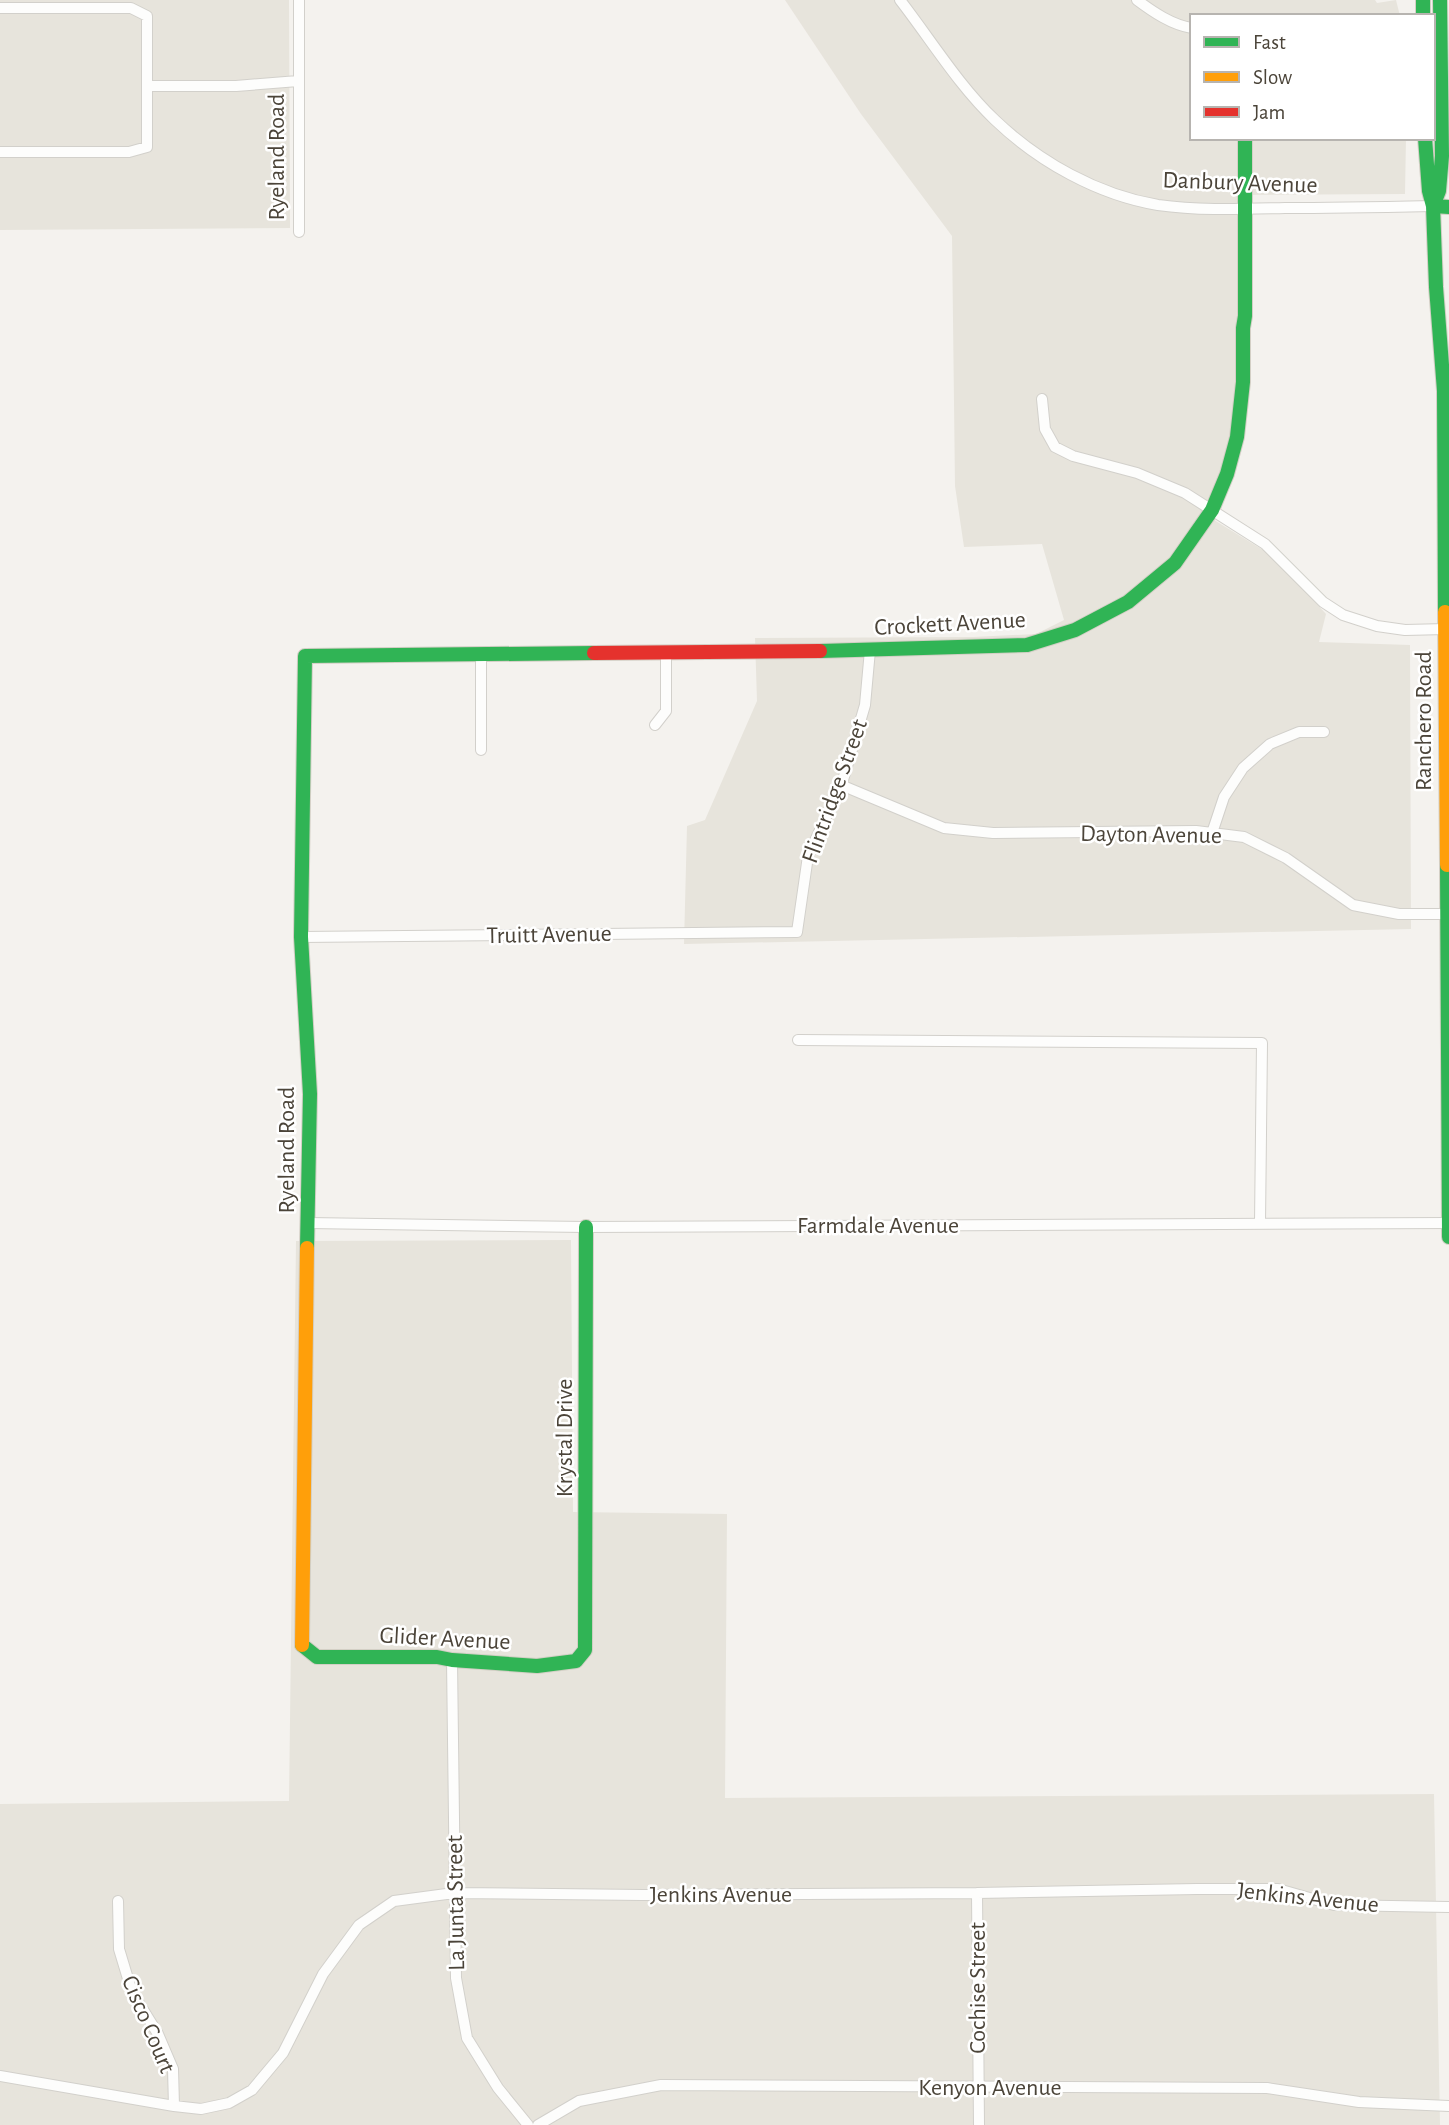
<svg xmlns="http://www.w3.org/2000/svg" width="1449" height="2125" viewBox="0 0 1449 2125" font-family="'Alegreya Sans',sans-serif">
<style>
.residential{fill:#e7e4dc}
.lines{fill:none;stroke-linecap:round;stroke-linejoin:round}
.street-casing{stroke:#d2d0cb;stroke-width:12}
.fast-casing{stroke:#d3cfc5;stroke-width:16}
.slow-casing{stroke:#d3cfc5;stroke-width:16}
.jam-casing{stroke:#d3cfc5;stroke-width:16}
.street{stroke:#fdfdfc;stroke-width:10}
.fast{stroke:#30b455;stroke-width:14}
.slow{stroke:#ff9f0a;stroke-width:14}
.jam{stroke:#e5322d;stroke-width:14}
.labels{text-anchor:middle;stroke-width:5;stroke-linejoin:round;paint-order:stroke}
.street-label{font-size:24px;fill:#4b4439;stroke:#fff}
</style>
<rect width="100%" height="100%" fill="#f4f2ee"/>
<path class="residential" d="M0,0H289L290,228L0,230Z
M785,0H1375L1377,3L1396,0L1400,16H1192V138H1406L1405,194L1238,195L1239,324L1238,403L1223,471L1201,512L1273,556L1326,614L1319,642L1410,645L1411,929L684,944L687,826L705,820L757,701L755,638L973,637L1036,634L1064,620L1042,544L964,547L955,486L952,236L861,114Z
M571,1240L573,1512L727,1514L725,1798L1434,1794L1440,2125H0V1804L289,1801L296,1241Z"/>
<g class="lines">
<g class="street-casing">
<path id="street" d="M900,0C931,40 959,86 995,120C1039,162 1098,195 1158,205C1200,211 1243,209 1285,208C1334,208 1384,207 1433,206
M1137,0C1153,12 1172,25 1192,28
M0,8H131L147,16V147L129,152H0
M147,86H236L298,81
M299,232V0
M1042,399L1045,429L1055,447L1073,456L1137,473L1185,493L1265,544L1323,602L1343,615L1377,626L1405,630L1446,629
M481,654V750
M655,725L666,711V652
M841,785L944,828L993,833L1196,831L1244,837L1286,858L1353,905L1399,914H1449
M1212,833L1224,797L1243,768L1270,744L1299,732H1324
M301,937L797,932L808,856L843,780L865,705L870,650
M798,1040L1262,1043L1260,1223
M308,1223L586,1227L1449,1223
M452,1660L456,1978L467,2038L498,2088L528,2125
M977,1893L979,2125
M118,1901L119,1949L132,1992L158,2034L173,2069L174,2106
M0,2076L174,2106L201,2109L229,2103L252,2090L283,2053L323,1974L359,1925L394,1901L454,1893L643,1895L977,1893L1197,1889H1278L1334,1905L1449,1907
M538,2125L579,2101L661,2085L1267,2088L1359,2102L1449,2106"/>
</g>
<g class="fast-casing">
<path id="fast" d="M1423,0V16
M1425,138L1429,191L1433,206L1436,287L1444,391L1445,612
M1433,206L1439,191L1442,156L1440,0
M1433,206L1449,207
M820,651L1027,645L1075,630L1128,602L1175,563L1212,510L1227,474L1237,437L1243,382V328L1245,316V138
M1447,865L1449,1237
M307,1248L310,1094L301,937L305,656L594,653
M302,1645L317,1657H437L452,1660L537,1666L576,1661L585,1650L586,1227"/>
</g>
<g class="slow-casing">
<path id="slow" d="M1445,612L1447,865
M302,1645L307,1248"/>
</g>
<g class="jam-casing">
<path id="jam" d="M594,653L820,651"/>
</g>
<use href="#street" class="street"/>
<use href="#fast" class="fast"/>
<use href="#slow" class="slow"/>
<use href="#jam" class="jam"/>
</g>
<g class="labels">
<g class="street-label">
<text transform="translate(276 157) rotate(-90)" y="8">Ryeland Road</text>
<text transform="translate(1240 182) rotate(2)" y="8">Danbury Avenue</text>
<text transform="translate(950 623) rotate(-3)" y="8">Crockett Avenue</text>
<text transform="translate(1423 721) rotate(-90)" y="8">Ranchero Road</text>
<text transform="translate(834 791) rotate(-70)" y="8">Flintridge Street</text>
<text transform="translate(1151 834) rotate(1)" y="8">Dayton Avenue</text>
<text transform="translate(549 934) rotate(-1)" y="8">Truitt Avenue</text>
<text transform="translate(286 1150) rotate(-90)" y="8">Ryeland Road</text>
<text x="878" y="1233">Farmdale Avenue</text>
<text transform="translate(564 1438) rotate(-90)" y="8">Krystal Drive</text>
<text transform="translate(445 1638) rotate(3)" y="8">Glider Avenue</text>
<text x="721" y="1902">Jenkins Avenue</text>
<text transform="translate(1308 1897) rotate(6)" y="8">Jenkins Avenue</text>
<text transform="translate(455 1903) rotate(-91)" y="8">La Junta Street</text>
<text transform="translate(977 1988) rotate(-90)" y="8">Cochise Street</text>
<text transform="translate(149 2024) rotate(67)" y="8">Cisco Court</text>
<text x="990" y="2095">Kenyon Avenue</text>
</g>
</g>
<rect x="1190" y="14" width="245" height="126" fill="#ffffff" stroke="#b7b4b0" stroke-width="2"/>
<rect x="1204" y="37" width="35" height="10" fill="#30b455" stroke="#b7b4b0" stroke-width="2"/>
<text x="1253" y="49" font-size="21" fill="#4b4439">Fast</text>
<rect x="1204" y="72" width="35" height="10" fill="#ff9f0a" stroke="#b7b4b0" stroke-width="2"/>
<text x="1253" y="84" font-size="21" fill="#4b4439">Slow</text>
<rect x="1204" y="107" width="35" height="10" fill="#e5322d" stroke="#b7b4b0" stroke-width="2"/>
<text x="1253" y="119" font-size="21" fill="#4b4439">Jam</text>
</svg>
